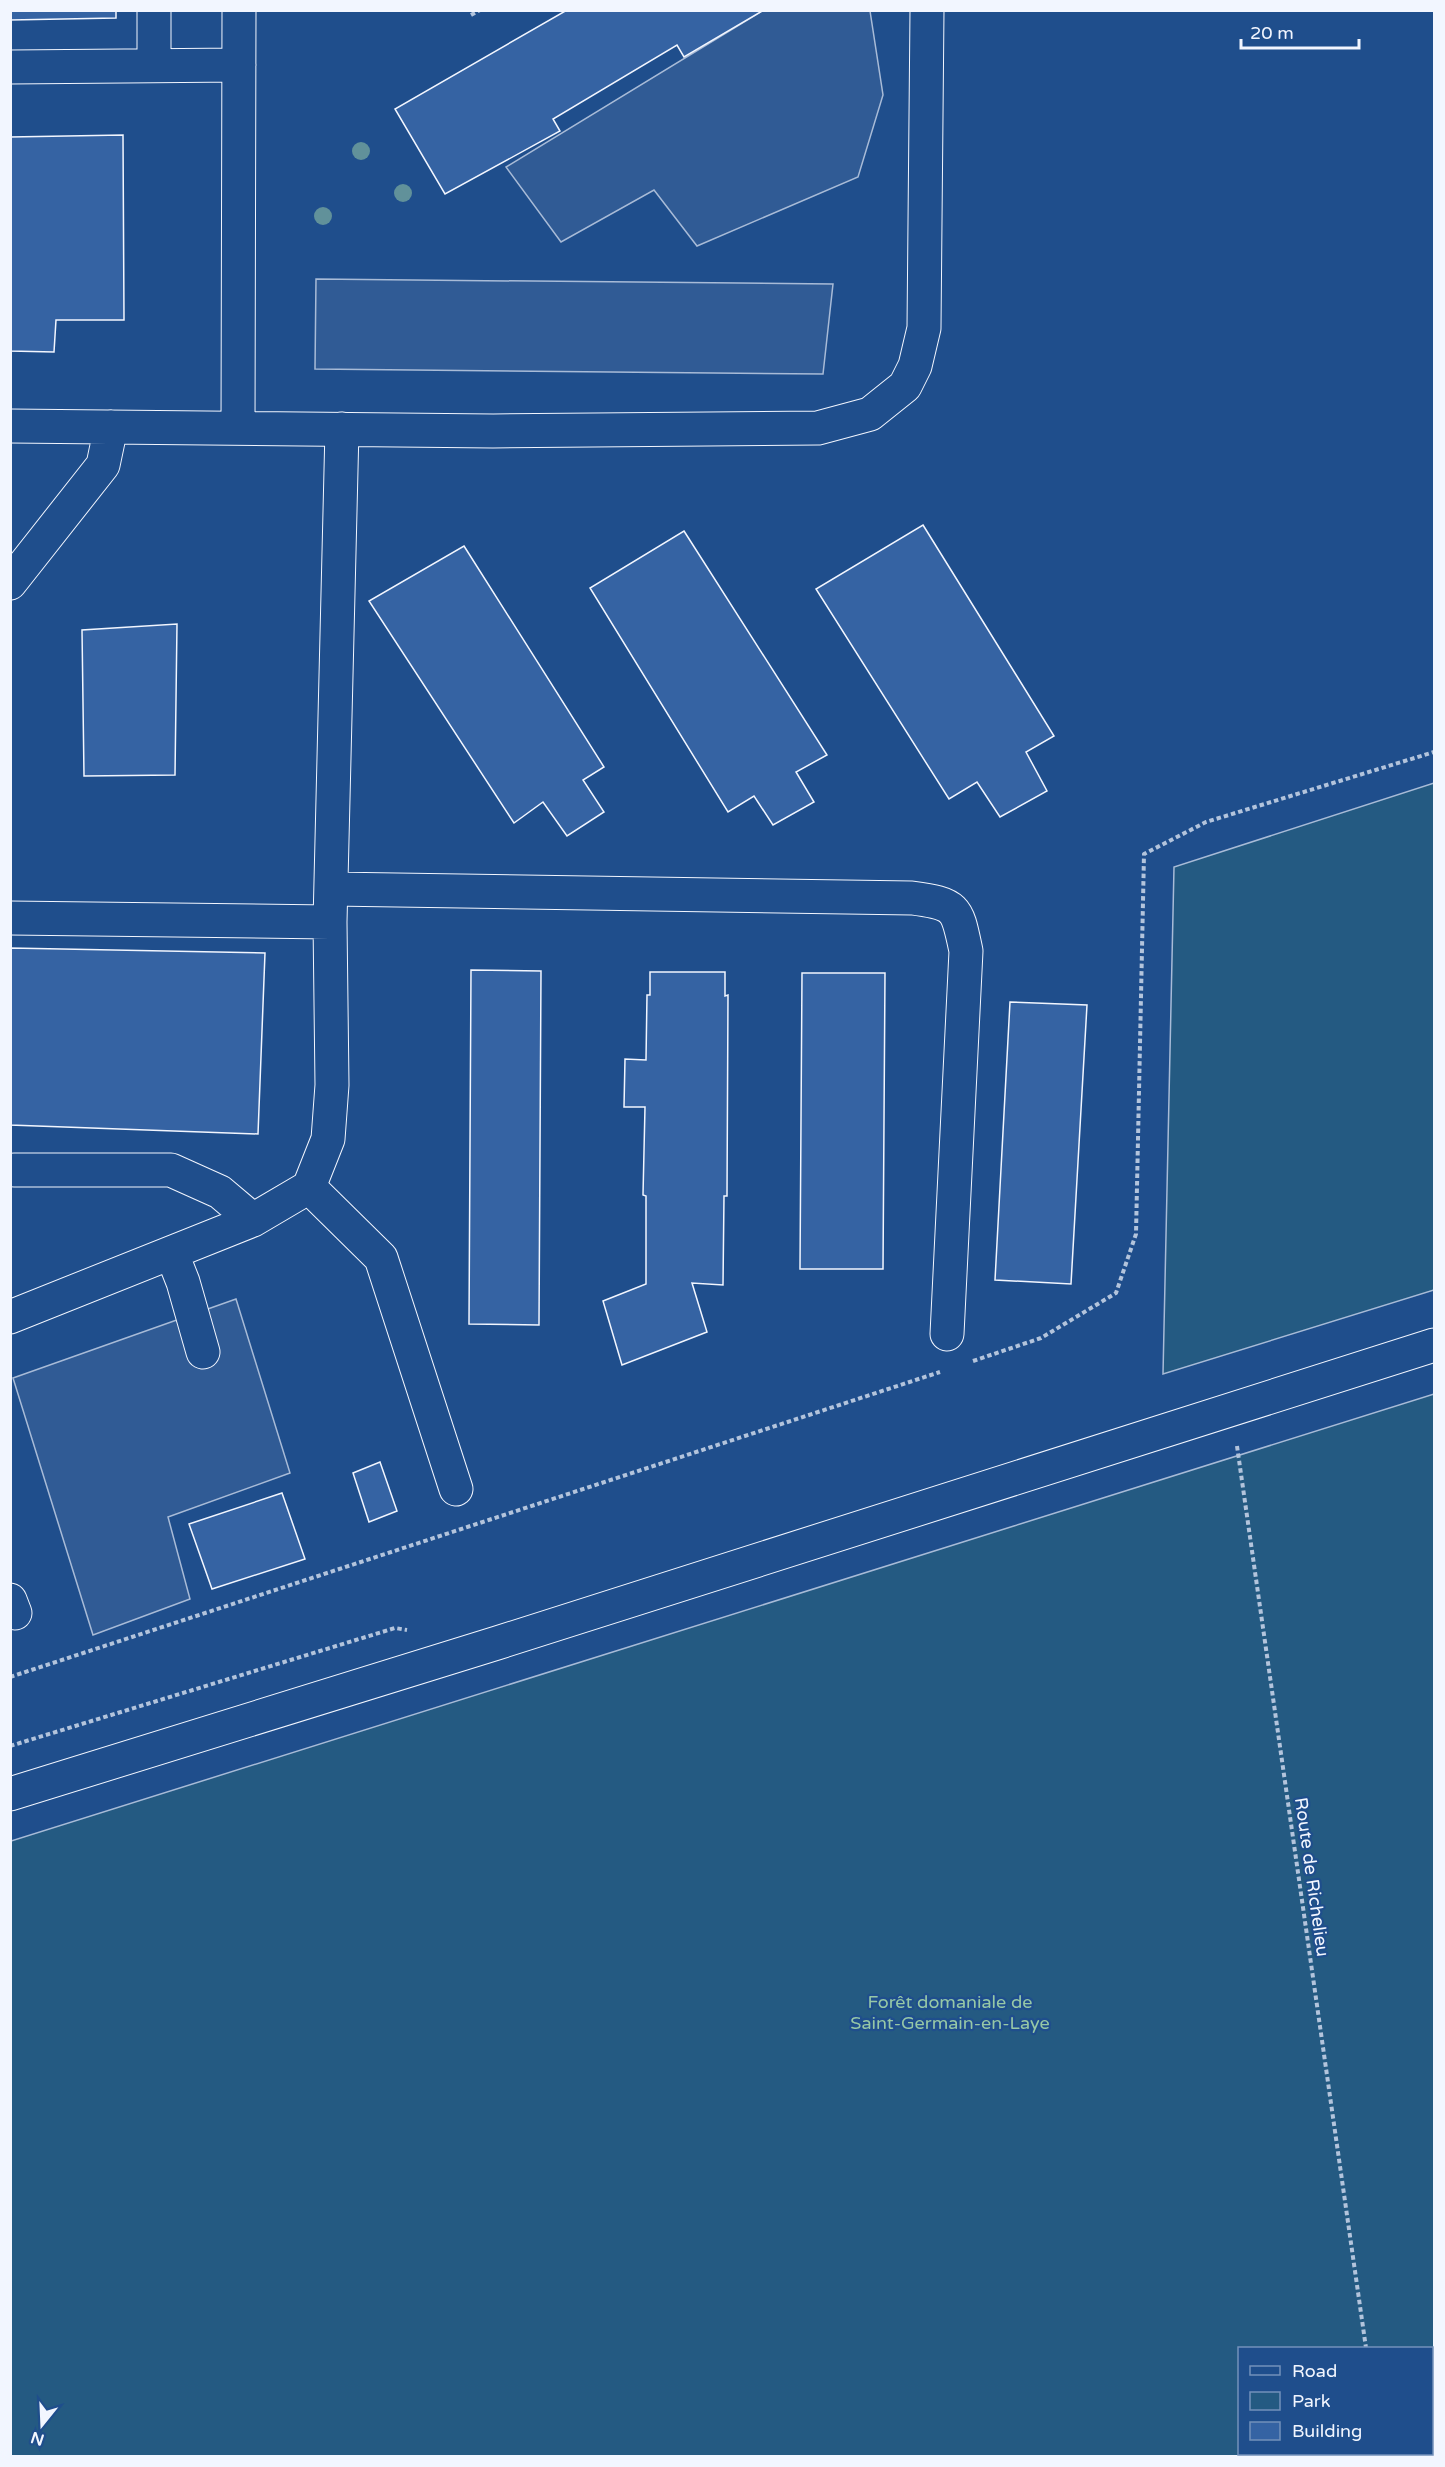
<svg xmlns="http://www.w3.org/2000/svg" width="1445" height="2467" viewBox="0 0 1445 2467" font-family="'Varela Round',sans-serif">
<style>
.green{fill:#245a82;stroke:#a8bbd7;stroke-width:1.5;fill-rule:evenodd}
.parking{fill:#305b95;stroke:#a8bbd7;stroke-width:1.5}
.building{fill:#3563a3;stroke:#f2f6ff;stroke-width:1.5}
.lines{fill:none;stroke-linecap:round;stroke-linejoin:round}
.minor-casing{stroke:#f2f6ff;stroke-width:35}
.major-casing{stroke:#f2f6ff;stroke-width:35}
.path{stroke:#b3c4dc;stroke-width:4;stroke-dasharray:4.5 3;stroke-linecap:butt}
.minor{stroke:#1f4e8c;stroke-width:33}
.major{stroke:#1f4e8c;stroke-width:33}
.tree{fill:#61919a}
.labels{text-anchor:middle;stroke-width:4.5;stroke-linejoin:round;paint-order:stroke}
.street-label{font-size:18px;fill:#f2f6ff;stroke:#1f4e8c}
.park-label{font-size:18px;fill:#97c8a6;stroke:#1f4e8c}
</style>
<rect width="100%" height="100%" fill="#1f4e8c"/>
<path class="green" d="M1434,783V1290L1163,1374L1174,867Z
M1434,1394V2456H11V1841ZM1240,2348H1432V2454H1240Z"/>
<path class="parking" d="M762,11H870L883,95L858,177L697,246L654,190L561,242L506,167Z
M316,279L833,284L823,374L315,369Z
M236,1299L290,1473L168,1517L190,1599L93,1635L13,1378Z"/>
<path class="building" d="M10,10H116V18L10,20Z
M567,10H764L684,57L677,45L553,119L560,131L445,194L395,109Z
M123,135L124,320H56L54,352L10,351V137Z
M923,525L1054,736L1026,752L1047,791L1000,817L977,782L949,799L816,589Z
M684,531L827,755L796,772L814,802L773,825L754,796L728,812L590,588Z
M464,546L604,767L583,780L604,812L567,836L543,802L514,823L369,601Z
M177,624L175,775L84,776L82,630Z
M10,948L265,953L258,1134L10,1125Z
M471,970L541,971L539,1325L469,1324Z
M650,972H725V996L728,995L727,1196H724L723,1285L692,1283L707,1332L622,1365L603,1301L646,1284V1196L643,1195L645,1107H624L625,1059L646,1060L647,995H650Z
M802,973H885L883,1269H800Z
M1010,1002L1087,1005L1071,1284L995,1280Z
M380,1462L397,1511L369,1522L353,1473Z
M282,1493L305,1559L212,1589L189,1524Z"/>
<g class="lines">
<g class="minor-casing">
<path id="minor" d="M154,65V10
M10,67L239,65
M10,426L493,431L818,428L870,414L905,386L915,366L924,328L927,10
M238,428L239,10
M10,583L103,465L111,427
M332,889L912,898C958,904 957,908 966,951L947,1334
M10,918L330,922
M14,1170H171L220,1192L253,1220
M309,1187L381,1258L456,1489
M172,1254L183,1282L203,1352
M10,1317L253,1220L309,1187L328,1139L332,1085L330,922L342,429
M10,1600L15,1613"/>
</g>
<g class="major-casing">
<path id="major" d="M10,1794L497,1643L1434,1345"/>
</g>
<path class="path" d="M471,15L480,10
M973,1361L1041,1338L1116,1293L1136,1234L1144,854L1206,822L1434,752
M1237,1446L1366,2348
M10,1677L940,1372
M10,1746L395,1628L407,1630
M1381,2454V2456"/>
<use href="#minor" class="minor"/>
<use href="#major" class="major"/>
</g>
<g class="tree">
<circle cx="361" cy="151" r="9"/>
<circle cx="403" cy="193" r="9"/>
<circle cx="323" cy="216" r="9"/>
</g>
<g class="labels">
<g class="street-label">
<text transform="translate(1312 1877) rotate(82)" y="6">Route de Richelieu</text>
</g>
<g class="park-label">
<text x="950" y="2008">Forêt domaniale de<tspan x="950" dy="21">Saint-Germain-en-Laye</tspan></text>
</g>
</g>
<rect width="1445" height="2467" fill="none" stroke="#f2f6ff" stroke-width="24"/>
<rect x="1238" y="2347" width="195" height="108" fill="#1f4e8c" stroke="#7391ba" stroke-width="1.5"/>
<rect x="1250" y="2366" width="30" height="9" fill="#1f4e8c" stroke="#7391ba" stroke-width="1.5"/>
<text x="1292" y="2377" font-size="18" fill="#f2f6ff">Road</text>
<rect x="1250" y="2392" width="30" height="18" fill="#245a82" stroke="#7391ba" stroke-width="1.5"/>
<text x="1292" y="2407" font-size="18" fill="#f2f6ff">Park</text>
<rect x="1250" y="2422" width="30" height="18" fill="#3563a3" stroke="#7391ba" stroke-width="1.5"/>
<text x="1292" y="2437" font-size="18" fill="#f2f6ff">Building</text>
<g transform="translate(42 2425) rotate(198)" stroke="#1f4e8c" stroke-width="4.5" paint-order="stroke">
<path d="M0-4.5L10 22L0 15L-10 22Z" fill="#f2f6ff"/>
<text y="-9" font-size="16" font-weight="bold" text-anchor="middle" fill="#f2f6ff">N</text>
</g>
<path d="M1241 39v9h118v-9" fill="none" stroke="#f2f6ff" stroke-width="3"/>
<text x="1250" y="39" font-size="18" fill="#f2f6ff" stroke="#1f4e8c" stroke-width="4.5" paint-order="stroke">20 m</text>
</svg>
